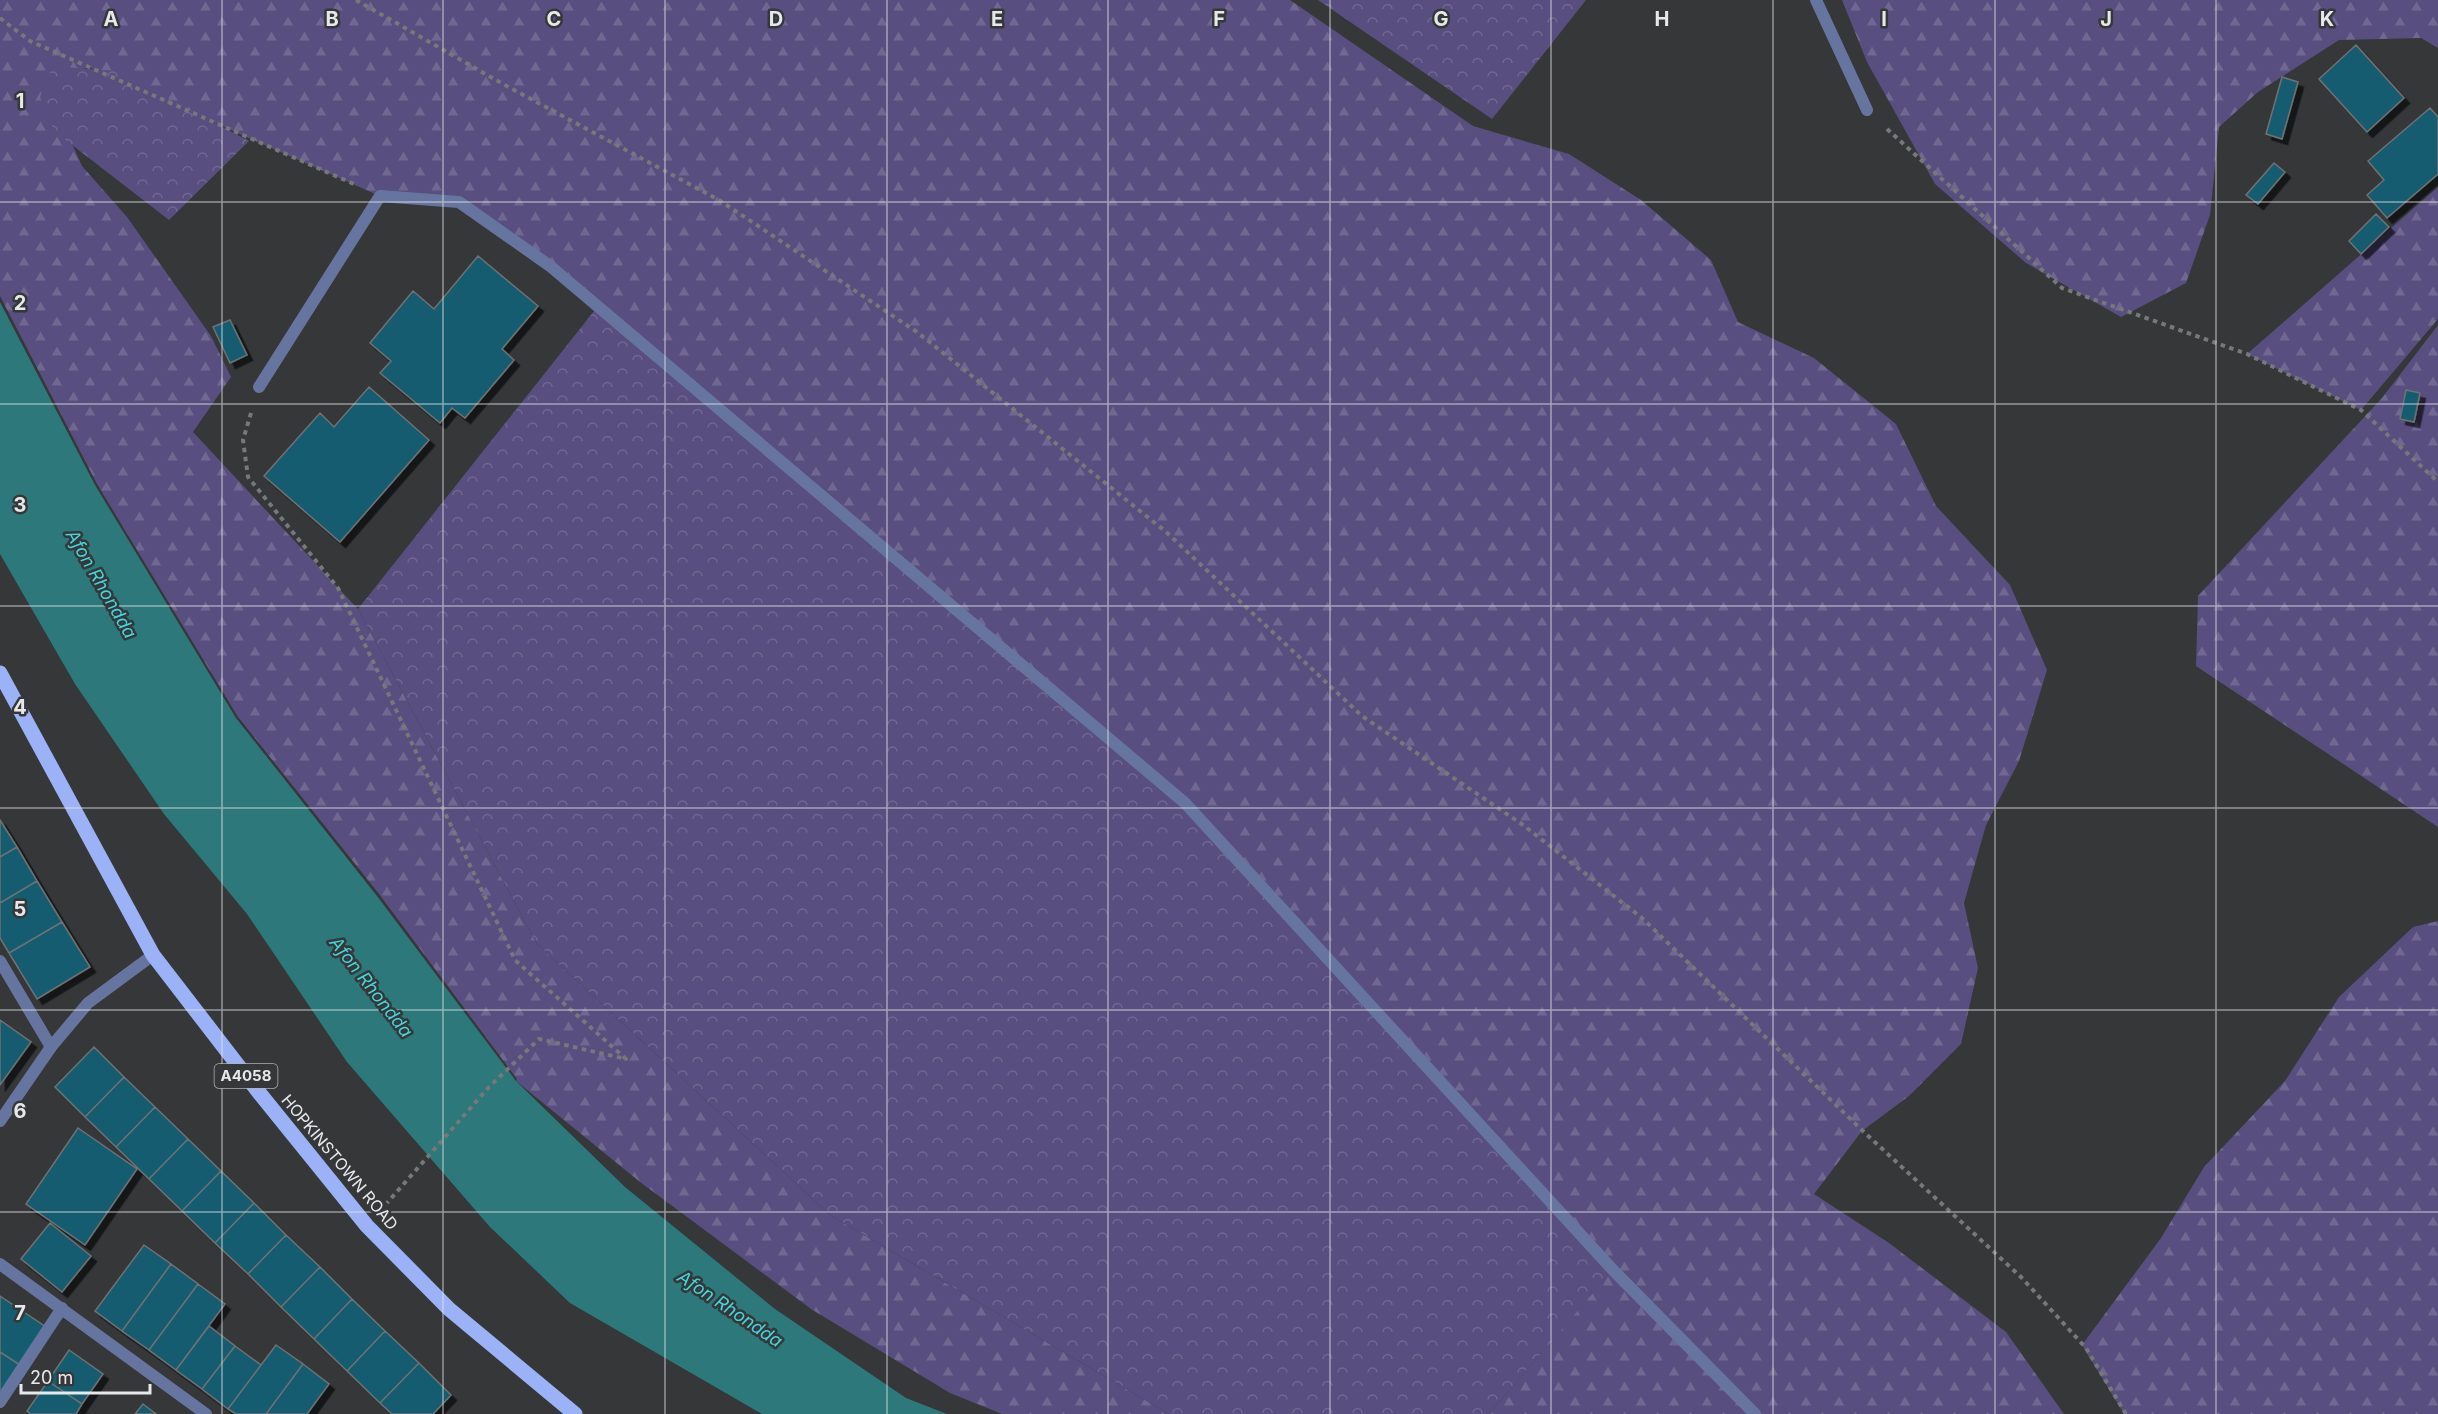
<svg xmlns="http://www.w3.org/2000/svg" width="2438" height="1414" viewBox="0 0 2438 1414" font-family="Inter,sans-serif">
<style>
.forest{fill:url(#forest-firs)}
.park{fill:url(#park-crowns)}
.water{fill:#2c787b}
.building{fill:#175b70;stroke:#6e7273;stroke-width:1.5;filter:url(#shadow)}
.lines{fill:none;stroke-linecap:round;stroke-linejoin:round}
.path{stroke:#76787a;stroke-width:4;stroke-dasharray:4.5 4.5;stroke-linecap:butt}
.lane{stroke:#66759f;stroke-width:12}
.street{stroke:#66759f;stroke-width:12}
.primary{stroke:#9bb2f7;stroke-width:15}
.grid{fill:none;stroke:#e7e8ea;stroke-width:1.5;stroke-opacity:0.55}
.labels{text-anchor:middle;stroke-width:5;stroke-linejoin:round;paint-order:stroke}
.shield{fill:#353739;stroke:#b2b3b5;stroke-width:1.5}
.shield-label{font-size:15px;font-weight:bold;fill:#e7e8ea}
.street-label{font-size:16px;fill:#e7e8ea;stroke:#353739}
.water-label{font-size:18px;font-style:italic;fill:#42d6dd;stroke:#353739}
.grid-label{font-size:20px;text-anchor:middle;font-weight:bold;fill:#e7e8ea;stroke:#353739;stroke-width:5;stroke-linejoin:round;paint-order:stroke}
</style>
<defs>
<pattern id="forest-firs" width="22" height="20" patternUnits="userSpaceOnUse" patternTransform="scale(1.5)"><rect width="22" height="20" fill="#584e7f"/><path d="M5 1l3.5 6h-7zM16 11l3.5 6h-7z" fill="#706891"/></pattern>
<pattern id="park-crowns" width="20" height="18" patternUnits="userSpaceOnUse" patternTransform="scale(1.5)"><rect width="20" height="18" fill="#584e7f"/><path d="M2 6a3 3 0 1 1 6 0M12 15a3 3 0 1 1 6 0" fill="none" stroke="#706891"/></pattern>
<filter id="shadow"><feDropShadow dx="5.5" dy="5.5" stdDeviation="0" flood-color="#0009"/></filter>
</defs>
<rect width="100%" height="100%" fill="#353739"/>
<path class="forest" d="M0,0H1290L1473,126L1569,154L1641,200L1711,260L1738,322L1814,358L1896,424L1936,506L2010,585L2047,670L2019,761L1986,825L1964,903L1978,968L1961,1044L1909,1096L1862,1131L1814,1194L1889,1243L2006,1332L2064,1414H1489L1613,1269L550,266L459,202L382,197L86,66L61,119L82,166L127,217L211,336L231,377L193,432L358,609L537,944L830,1215L1169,1414H1002L950,1393L811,1309L640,1182L516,1081L517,1079L379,894L238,717L97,484L0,296Z
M1842,0H2438V48L2421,38L2339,40L2258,92L2219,127L2210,215L2186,283L2121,317L2026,263L1935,184L1867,62Z
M2438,187V319L2361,410L2247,354Z
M2438,325V827L2196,666L2198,596L2382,398Z
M2438,921V1414H2124L2082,1345L2161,1238L2204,1167L2285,1081L2339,997L2413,927Z"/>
<path class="park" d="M1318,0H1586L1492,119Z
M53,66L115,71L249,141L169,220L54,131L40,97Z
M598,306L1185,803L1613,1270L1489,1414H1169L830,1215L537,944L358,609Z"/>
<path class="water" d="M0,302L95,485L236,718L377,896L516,1081L625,1187L775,1309L906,1398L947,1414H762L570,1303L490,1227L347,1062L247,914L164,814L75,684L0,554Z"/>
<path class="building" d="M2356,45L2404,98L2367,132L2319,79Z
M2282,77L2298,82L2282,139L2266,134Z
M2430,108L2438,117V174L2387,218L2367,195L2384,180L2368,161Z
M2274,163L2285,172L2258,204L2246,195Z
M2376,214L2389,227L2361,254L2349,241Z
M478,256L538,306L502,349L514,360L465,418L452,408L440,423L380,373L391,361L370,343L413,291L434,309Z
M230,320L247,355L230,363L213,327Z
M369,387L429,440L340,542L264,476L320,413L334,427Z
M2406,390L2420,393L2414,422L2400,419Z
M0,820L17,847L0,857Z
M17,847L37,881L0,903V857Z
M37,881L62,922L9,953L0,938V903Z
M62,922L90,967L37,999L9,953Z
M0,1020L31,1042L0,1085Z
M94,1047L124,1077L85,1117L55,1087Z
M124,1077L155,1107L116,1147L85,1117Z
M155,1107L188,1139L149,1179L116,1147Z
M78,1128L137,1169L85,1245L26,1204Z
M188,1139L221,1171L182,1211L149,1179Z
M221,1171L254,1203L215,1243L182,1211Z
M254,1203L286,1235L248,1274L215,1243Z
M50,1223L91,1256L62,1292L21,1259Z
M286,1235L320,1267L281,1307L248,1274Z
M144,1245L171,1264L122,1331L95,1311Z
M171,1264L198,1284L149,1350L122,1331Z
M320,1267L352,1299L314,1339L281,1307Z
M198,1284L225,1304L176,1370L149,1350Z
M0,1296L46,1327L20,1365L0,1352Z
M352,1299L385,1331L347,1371L314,1339Z
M209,1326L235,1346L202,1389L176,1370Z
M385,1331L419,1363L380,1403L347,1371Z
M276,1345L303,1364L266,1414H236L228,1409Z
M235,1346L261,1365L228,1409L202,1389Z
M69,1350L103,1374L82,1404L48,1381Z
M0,1352L20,1365L0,1395Z
M419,1363L451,1395L433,1414H392L380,1403Z
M303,1364L329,1384L307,1414H266Z
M48,1381L82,1404L76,1414H31L27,1411Z
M143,1404L156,1414H135Z"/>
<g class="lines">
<path class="path" d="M356,0L503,84L719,200L917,332L1165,531L1362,716L1523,825L1642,918L1865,1133L2021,1277L2086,1348L2126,1414
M0,18L30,41L354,184
M1887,129L2062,288L2247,354L2361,410L2438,482
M251,413L243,440L248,477L338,588L515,960L626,1059L539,1039L489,1087L387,1203"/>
<path class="lane" d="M0,961L51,1047
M0,1402L62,1308"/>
<path class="street" d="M1816,0L1867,110
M259,387L380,196L459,202L550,266L1185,803L1613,1270L1755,1414
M0,1121L51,1047L88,1003L153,955
M0,1264L206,1414"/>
<path class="primary" d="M0,673L153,955L257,1090L367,1226L449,1309L575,1414"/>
</g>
<path class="grid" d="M222,0V1414M443,0V1414M665,0V1414M887,0V1414M1108,0V1414M1330,0V1414M1551,0V1414M1773,0V1414M1995,0V1414M2216,0V1414M0,202H2438M0,404H2438M0,606H2438M0,808H2438M0,1010H2438M0,1212H2438"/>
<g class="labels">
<rect class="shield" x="214.5" y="1064" width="63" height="24" rx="4.5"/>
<g class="shield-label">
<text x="246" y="1081">A4058</text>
</g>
<g class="street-label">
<text transform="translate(340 1162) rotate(50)" y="6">HOPKINSTOWN ROAD</text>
</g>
<g class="water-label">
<text transform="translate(101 584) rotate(60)" y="6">Afon Rhondda</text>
<text transform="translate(371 987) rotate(52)" y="6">Afon Rhondda</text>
<text transform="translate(730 1309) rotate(34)" y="6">Afon Rhondda</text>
</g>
</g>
<g class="grid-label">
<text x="111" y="26">A</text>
<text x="332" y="26">B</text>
<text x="554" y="26">C</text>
<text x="776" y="26">D</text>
<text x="997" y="26">E</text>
<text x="1219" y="26">F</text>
<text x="1441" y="26">G</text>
<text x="1662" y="26">H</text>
<text x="1884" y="26">I</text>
<text x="2106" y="26">J</text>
<text x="2327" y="26">K</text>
<text x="20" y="108">1</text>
<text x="20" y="310">2</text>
<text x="20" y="512">3</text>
<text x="20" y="714">4</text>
<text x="20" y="916">5</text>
<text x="20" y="1118">6</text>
<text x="20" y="1320">7</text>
</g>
<path d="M21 1384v9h129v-9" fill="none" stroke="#e7e8ea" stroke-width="3"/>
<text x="30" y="1384" font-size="18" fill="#e7e8ea" stroke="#353739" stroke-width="4.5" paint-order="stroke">20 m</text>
</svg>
